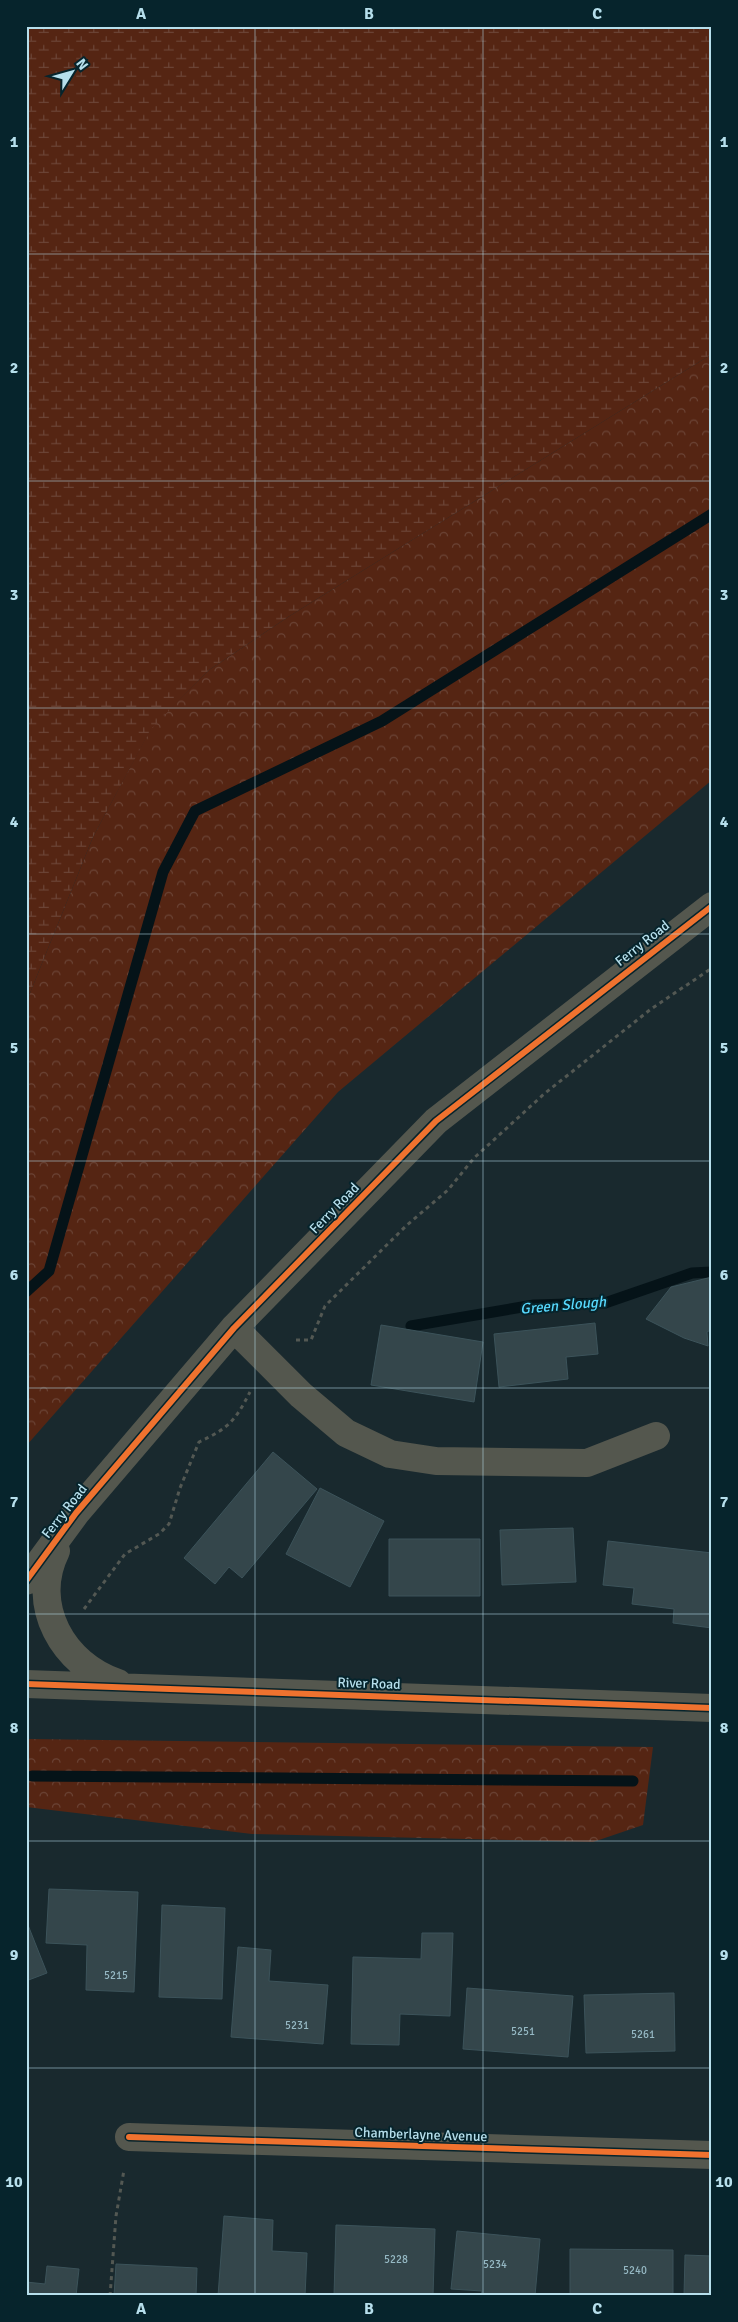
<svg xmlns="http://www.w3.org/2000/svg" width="738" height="2322" viewBox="0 0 738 2322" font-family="Signika,sans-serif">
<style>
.forest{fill:url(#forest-crowns)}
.wetland{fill:url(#wetland-marsh)}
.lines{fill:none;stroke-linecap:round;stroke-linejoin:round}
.stream{stroke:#051318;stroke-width:11}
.building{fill:#34464b;stroke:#3c535a}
.path{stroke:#535853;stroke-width:3;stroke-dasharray:4 4;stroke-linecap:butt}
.minor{stroke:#54574e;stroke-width:28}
.cycleway-casing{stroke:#06242c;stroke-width:9}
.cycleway{stroke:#ef722f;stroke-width:6}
.grid{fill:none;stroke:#b6dfec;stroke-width:1;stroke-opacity:0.55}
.labels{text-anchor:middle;stroke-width:4;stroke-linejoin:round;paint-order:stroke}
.number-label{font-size:11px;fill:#96b9c4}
.street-label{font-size:14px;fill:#b6dfec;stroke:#06242c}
.water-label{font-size:15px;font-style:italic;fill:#57d9fe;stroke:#06242c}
.neatline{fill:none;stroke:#b6dfec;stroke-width:2}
.grid-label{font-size:16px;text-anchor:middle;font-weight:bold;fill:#b6dfec}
</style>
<defs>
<pattern id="forest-crowns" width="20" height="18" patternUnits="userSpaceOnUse" patternTransform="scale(1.25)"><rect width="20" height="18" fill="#552513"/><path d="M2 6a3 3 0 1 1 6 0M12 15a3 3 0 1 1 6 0" fill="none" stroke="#6b4436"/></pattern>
<pattern id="wetland-marsh" width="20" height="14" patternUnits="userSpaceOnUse" patternTransform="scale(1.25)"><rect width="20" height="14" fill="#552513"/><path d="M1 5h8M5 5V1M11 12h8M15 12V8" fill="none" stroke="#6b4436"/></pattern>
</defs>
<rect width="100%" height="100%" fill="#19292e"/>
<path class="forest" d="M712,354V780L338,1092L26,1446V1003L93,837L151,728L209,670L288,617Z
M26,1739L653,1747L643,1825L593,1842L252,1834L26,1807Z"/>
<path class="wetland" d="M26,26H712V354L288,617L209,670L151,729L93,837L26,1003Z"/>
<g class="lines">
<path class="stream" d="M26,1292L49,1271L163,872L195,811L382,721L712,514
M411,1326L534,1305L605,1303L692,1273L712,1272
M32,1776L633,1781"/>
</g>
<path class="building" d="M712,1277V1329L707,1332L708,1346L684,1338L646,1319L671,1287Z
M595,1323L598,1354L566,1357L568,1379L499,1387L494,1334Z
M381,1325L483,1342L474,1402L371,1385Z
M273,1452L317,1489L242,1578L229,1567L215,1584L184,1558Z
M320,1488L384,1521L350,1587L286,1554Z
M573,1528L576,1582L502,1585L500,1530Z
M389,1539H480V1596H389Z
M608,1541L712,1553V1628L673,1623L674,1609L632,1604L634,1588L603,1585Z
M49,1889L138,1892L134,1992L86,1990L87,1945L46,1943Z
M162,1905L225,1908L222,1999L159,1997Z
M26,1920L47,1973L26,1981Z
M422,1933H453L450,2016L400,2014L399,2045L351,2044L353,1957L421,1959Z
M238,1947L271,1950L269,1981L328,1985L323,2044L231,2037Z
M467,1988L573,1996L568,2057L463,2049Z
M674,1993L675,2051L586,2053L584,1995Z
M224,2216L273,2220L272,2251L307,2253L305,2296H218Z
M336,2225L435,2229L433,2296H334Z
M457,2231L540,2239L535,2296H481L482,2291L451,2289Z
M570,2249L673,2250V2296H570Z
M685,2255L712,2256V2296H684Z
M116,2264L197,2268L196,2296H114Z
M47,2266L79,2269L76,2296H26V2282L45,2284Z"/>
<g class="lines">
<path class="path" d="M296,1340H311L325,1306L407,1225L448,1190L474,1158L544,1094L651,1009L712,968
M84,1609L125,1554L159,1534L169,1524L180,1488L199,1442C229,1428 235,1421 250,1392
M110,2296L116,2216L124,2170"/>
<path class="minor" d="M234,1328L301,1395L346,1433L390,1454L436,1461L587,1463L656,1436
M56,1551C29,1605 63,1665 118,1683
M26,1581L76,1513L234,1328L436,1121L712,906
M26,1684L712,1708
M129,2137L712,2155"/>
<g class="cycleway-casing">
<path id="cycleway" d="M26,1581L76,1513L234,1328L436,1121L712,906
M26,1684L712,1708
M129,2137L712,2155"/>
</g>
<use href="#cycleway" class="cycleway"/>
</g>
<path class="grid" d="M255,26V2296M483,26V2296M26,254H712M26,481H712M26,708H712M26,934H712M26,1161H712M26,1388H712M26,1614H712M26,1841H712M26,2068H712"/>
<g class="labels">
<g class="number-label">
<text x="116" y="1979">5215</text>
<text x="297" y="2029">5231</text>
<text x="523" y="2035">5251</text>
<text x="643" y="2038">5261</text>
<text x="396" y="2263">5228</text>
<text x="495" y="2268">5234</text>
<text x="635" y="2274">5240</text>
</g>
<g class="street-label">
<text transform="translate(642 943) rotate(-38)" y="5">Ferry Road</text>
<text transform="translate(334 1208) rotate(-46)" y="5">Ferry Road</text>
<text transform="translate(64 1511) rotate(-52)" y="5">Ferry Road</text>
<text transform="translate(369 1683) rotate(2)" y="5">River Road</text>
<text transform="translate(421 2134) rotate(2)" y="5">Chamberlayne Avenue</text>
</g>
<g class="water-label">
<text transform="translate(563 1305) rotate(-5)" y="5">Green Slough</text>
</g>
</g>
<rect width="738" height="2322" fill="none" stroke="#06242c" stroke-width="55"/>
<g transform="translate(72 72) rotate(53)" stroke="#06242c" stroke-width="4" paint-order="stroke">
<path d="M0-4L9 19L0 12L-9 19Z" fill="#b6dfec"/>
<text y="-8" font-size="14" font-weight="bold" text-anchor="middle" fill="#b6dfec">N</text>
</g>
<rect x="28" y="28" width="682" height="2266" class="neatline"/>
<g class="grid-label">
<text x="141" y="19">A</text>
<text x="369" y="19">B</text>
<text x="597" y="19">C</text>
<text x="14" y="147">1</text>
<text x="724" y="147">1</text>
<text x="14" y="373">2</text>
<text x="724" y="373">2</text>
<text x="14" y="600">3</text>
<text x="724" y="600">3</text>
<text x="14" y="827">4</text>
<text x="724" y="827">4</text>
<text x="14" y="1053">5</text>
<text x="724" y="1053">5</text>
<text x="14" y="1280">6</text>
<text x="724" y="1280">6</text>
<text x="14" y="1507">7</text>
<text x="724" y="1507">7</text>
<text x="14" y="1733">8</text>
<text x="724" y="1733">8</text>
<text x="14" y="1960">9</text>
<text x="724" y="1960">9</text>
<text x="14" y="2187">10</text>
<text x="724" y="2187">10</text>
<text x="141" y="2314">A</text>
<text x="369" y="2314">B</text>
<text x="597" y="2314">C</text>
</g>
</svg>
